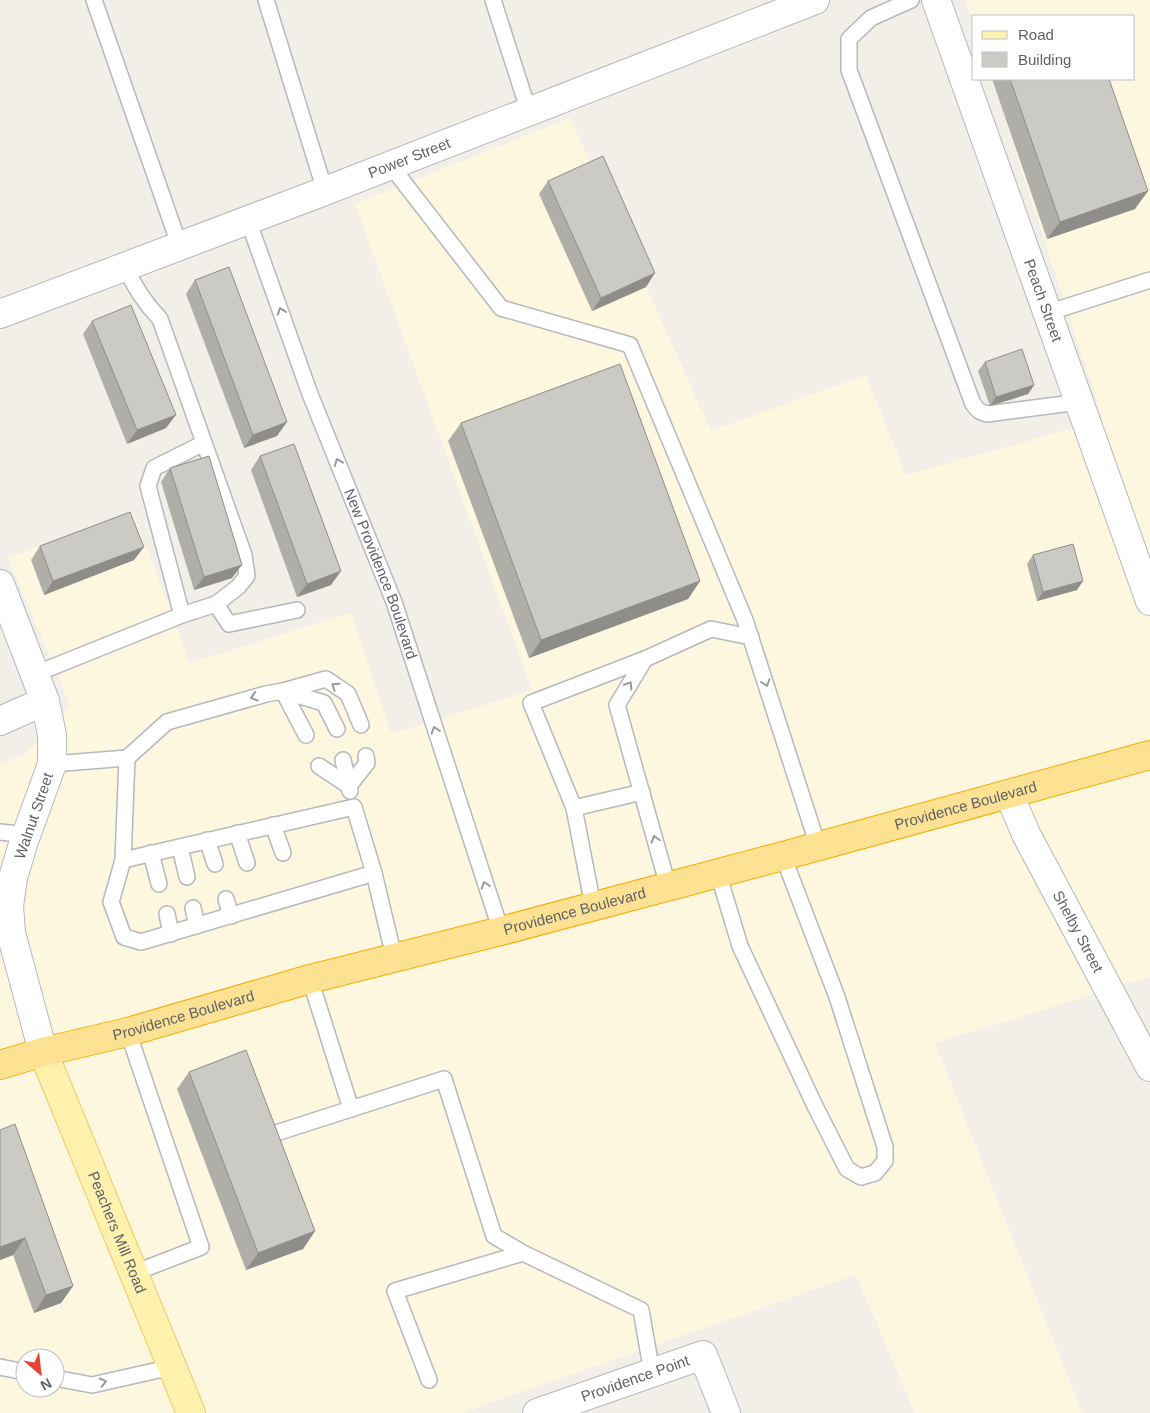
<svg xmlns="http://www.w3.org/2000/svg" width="1150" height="1413" viewBox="0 0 1150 1413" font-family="Arial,sans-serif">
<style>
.commercial{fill:#fef7e0;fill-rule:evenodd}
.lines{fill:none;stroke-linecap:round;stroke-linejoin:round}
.lane-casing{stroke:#b5b8bc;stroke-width:18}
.street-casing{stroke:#b5b8bc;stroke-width:30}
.primary-casing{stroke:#f2c960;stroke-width:30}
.highway-casing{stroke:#f9ab00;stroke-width:30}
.lane{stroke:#fff;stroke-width:15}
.street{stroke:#fff;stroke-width:28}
.primary{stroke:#fff2af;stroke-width:28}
.highway{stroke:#fde293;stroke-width:28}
.wall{fill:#afaea9}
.shaded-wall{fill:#8f8d8a}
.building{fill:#cccac5;stroke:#8f8d8a}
.oneway{stroke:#979a9d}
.labels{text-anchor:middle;stroke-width:4.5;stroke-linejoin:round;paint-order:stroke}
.street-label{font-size:15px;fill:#5f6368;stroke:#fff}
</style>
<rect width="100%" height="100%" fill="#f1efe8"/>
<path class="commercial" d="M965,0H1150V977L935,1043L1082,1413H915L856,1275L461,1413H0V764L25,754L70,705L8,558L133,512L190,663L351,613L391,734L532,690L355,204L570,118L711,431L866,375L906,475L1103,420L992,79H1134V16H974V27ZM25,1358H55V1388H25Z"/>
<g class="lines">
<g class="lane-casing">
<g id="lane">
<path d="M94,0L180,247"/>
<path d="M266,0L325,191"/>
<path d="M493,0L529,112"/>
<path d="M911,0L871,18L849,39V70L973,404L979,411L987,414L1079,402"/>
<path d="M391,166L501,308L630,345L745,620L818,846"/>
<path id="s1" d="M248,220L310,394L394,602L501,931"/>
<path d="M1047,313L1150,280"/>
<path d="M216,604L229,624L297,610"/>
<path d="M182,615L148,486L154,468L204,443"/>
<path d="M35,674L182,615L216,604L238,587L247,576L244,555L160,319C145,303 134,288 126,267"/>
<path d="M306,735L283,691L326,679L348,694L361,725"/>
<path d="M127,758L167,722L266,694L283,691L324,703L337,729"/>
<path d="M343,760L350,791"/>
<path d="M52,764L127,758L123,860L354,807L374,873L394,957"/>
<path d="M319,766L349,786L367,763L366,756"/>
<path d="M574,808L642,792"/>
<path d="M273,825L283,853"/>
<path d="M0,832L27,835"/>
<path d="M237,833L247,863"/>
<path d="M207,840L215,864"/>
<path d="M180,847L187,877"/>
<path d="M151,853L159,884"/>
<path d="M123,860L111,902L124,937L141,942L374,873"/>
<path d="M718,873L740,946L815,1106L847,1169L861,1177L875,1173L885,1161V1147L837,997L783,856"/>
<path d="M668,886L617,705L645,659L711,629L751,637"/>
<path d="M226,899L231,916"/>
<path d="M593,906L574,808L531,703L645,659"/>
<path d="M193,908L197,926"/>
<path d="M167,914L171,934"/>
<path d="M310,979L351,1109"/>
<path d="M128,1032L201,1247L134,1273"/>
<path d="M270,1135L444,1079L494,1236L523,1253"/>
<path d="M0,1367L25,1372"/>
<path d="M55,1378L92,1385L172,1367"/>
<path d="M429,1380L395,1291L523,1253L641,1310L652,1373"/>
</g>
</g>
<g class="street-casing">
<g id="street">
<path id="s2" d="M936,0L1150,601"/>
<path id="s3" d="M0,314L325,191L815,0"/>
<path d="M0,584L45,701L52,735V764L23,844L13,878L9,906L11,933L43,1052"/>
<path d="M0,721L45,701"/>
<path id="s4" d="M1009,794L1026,834L1150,1067"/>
<path id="s5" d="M537,1413L703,1355L726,1413"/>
</g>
</g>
<g class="primary-casing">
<g id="primary">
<path id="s6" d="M43,1052L191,1413"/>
</g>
</g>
<g class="highway-casing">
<g id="highway">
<path id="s7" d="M0,1065L43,1052L128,1032L310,979L501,931L783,856L1150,755"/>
</g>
</g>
<use href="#lane" class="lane"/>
<use href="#street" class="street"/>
<use href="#primary" class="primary"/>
<use href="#highway" class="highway"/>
</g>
<path class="wall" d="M992,79H1109L1135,209L1047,239Z
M548,181L646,287L592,311L539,194Z
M195,280L277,436L244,448L186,294Z
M92,321L166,428L127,444L83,334Z
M985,362L1034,385L1028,394L990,406L978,371Z
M461,423L700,581L688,599L529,658L448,441Z
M260,456L331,585L297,597L251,470Z
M170,468L232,578L194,590L161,482Z
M40,546L134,560L44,595L31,560Z
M1033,555L1077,590L1037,601L1027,564Z
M189,1072L315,1231L303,1249L246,1270L177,1089Z
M0,1130L73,1286L61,1303L34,1313L13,1255L0,1260Z"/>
<path class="shaded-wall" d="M1148,191L1135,209L1047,239L1060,222Z
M655,273L646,287L592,311L601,298Z
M1034,385L1028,394L990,406L996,397Z
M176,415L166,428L127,444L137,430Z
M287,422L277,436L244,448L253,435Z
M144,547L134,560L44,595L53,581Z
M242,565L232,578L194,590L204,577Z
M341,571L331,585L297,597L307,584Z
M700,581L688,599L529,658L541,640Z
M1083,581L1077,590L1037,601L1043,592Z
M315,1231L303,1249L246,1270L258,1253Z
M25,1238L13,1255L0,1260V1247Z
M73,1286L61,1303L34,1313L46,1295Z"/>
<path class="building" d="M1010,79H1109L1148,191L1060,222Z
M603,156L655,273L601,298L548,181Z
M229,267L287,422L253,435L195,280Z
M131,305L176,415L137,430L92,321Z
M1022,349L1034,385L996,397L985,362Z
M620,364L700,581L541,640L461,423Z
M294,444L341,571L307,584L260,456Z
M209,456L242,565L204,577L170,468Z
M130,512L144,547L53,581L40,546Z
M1073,544L1083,581L1043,592L1033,555Z
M246,1050L315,1231L258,1253L189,1072Z
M15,1124L73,1286L46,1295L25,1238L0,1247V1130Z"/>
<defs><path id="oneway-chevron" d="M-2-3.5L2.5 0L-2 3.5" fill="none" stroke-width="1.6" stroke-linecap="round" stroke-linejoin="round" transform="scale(1.25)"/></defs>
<g class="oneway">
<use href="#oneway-chevron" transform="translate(281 311) rotate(-110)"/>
<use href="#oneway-chevron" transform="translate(338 462) rotate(-112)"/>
<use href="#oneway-chevron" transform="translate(766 683) rotate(72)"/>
<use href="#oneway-chevron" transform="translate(629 685) rotate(-58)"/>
<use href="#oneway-chevron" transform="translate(335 686) rotate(-146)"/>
<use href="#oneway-chevron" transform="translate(254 697) rotate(164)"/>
<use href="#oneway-chevron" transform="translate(435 730) rotate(-108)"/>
<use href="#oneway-chevron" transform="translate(655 839) rotate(-106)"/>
<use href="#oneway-chevron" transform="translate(485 885) rotate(-108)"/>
<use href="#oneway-chevron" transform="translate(103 1382) rotate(-13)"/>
</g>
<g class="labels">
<g class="street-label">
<text dy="5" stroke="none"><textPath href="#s3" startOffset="438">Power Street</textPath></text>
<text dy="5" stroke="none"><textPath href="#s2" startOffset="319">Peach Street</textPath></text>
<text dy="5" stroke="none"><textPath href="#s1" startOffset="378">New Providence Boulevard</textPath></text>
<text dy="5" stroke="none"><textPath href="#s7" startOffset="1000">Providence Boulevard</textPath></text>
<text transform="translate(34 816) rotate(-71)" y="5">Walnut Street</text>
<text dy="5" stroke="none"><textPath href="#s7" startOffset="595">Providence Boulevard</textPath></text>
<text dy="5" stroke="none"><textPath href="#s4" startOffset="154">Shelby Street</textPath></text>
<text dy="5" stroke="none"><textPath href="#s7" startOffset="190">Providence Boulevard</textPath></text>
<text dy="5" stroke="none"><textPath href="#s6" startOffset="195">Peachers Mill Road</textPath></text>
<text dy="5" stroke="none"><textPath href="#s5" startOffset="104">Providence Point</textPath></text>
</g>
</g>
<rect x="972" y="15" width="162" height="65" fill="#ffffff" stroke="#bfc1c3"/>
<rect x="982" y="31" width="25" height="8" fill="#fff2af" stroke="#bfc1c3"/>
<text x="1018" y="40" font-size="15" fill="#5f6368">Road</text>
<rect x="982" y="52" width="25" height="15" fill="#cccac5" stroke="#bfc1c3"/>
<text x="1018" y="65" font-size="15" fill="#5f6368">Building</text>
<g transform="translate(40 1373) rotate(152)"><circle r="24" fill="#ffffff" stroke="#bfc1c3"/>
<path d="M0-4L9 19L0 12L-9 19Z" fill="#ea4335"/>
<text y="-8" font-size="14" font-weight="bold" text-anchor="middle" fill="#5f6368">N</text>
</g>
</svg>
